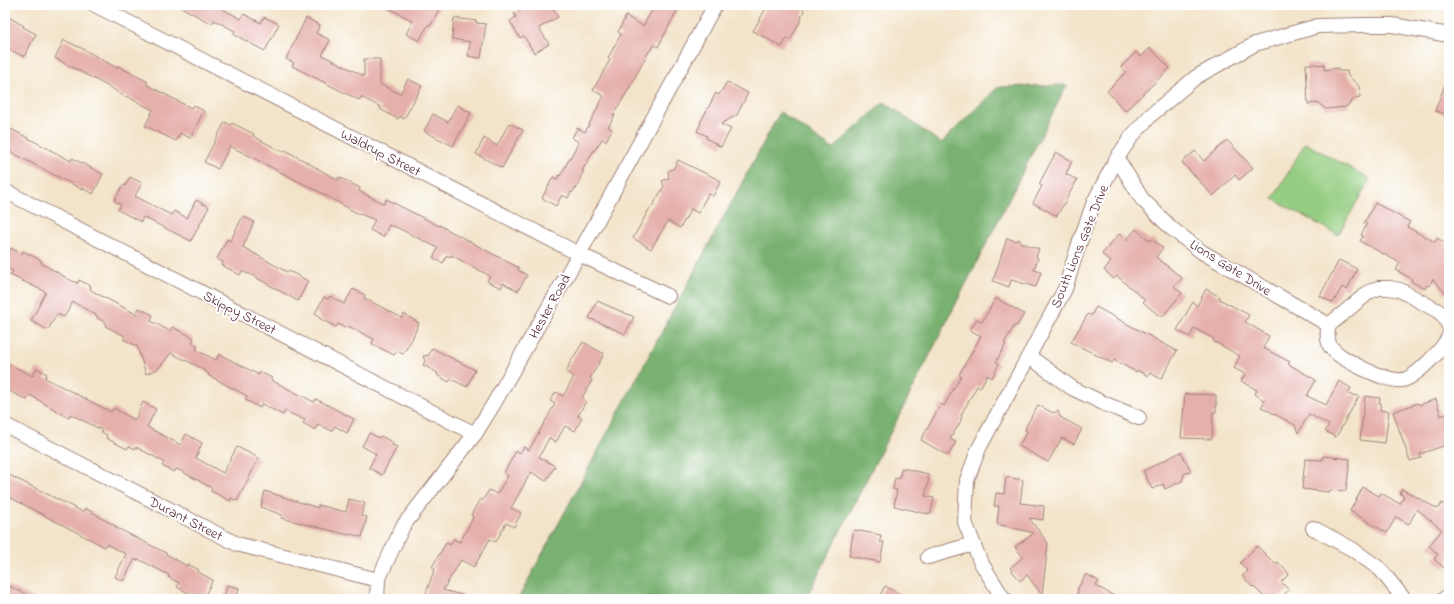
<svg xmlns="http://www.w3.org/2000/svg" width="1454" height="604" viewBox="0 0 1454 604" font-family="'Indie Flower',sans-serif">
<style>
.green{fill:#95ce82;stroke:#707656}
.forest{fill:#78b170;stroke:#61684e}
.building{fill:#e5afaa}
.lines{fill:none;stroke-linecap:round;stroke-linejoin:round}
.minor-casing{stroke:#9e827a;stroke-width:16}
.minor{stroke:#fff;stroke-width:14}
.labels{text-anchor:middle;stroke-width:4;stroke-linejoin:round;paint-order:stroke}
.street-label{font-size:14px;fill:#4a1f2b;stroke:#fff}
</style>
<rect width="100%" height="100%" fill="#fff"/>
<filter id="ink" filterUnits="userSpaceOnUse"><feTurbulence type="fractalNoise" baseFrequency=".025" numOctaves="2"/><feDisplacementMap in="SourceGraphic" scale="8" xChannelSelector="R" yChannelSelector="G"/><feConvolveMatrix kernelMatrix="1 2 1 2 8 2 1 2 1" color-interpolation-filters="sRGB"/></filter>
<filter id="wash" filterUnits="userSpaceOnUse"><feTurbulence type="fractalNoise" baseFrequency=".012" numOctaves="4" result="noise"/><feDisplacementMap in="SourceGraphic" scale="16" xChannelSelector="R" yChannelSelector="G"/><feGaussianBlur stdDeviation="0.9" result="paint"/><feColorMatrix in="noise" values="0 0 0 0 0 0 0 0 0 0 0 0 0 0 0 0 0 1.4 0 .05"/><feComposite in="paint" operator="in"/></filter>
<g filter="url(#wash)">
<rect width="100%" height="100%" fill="#f3e4c9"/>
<path class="green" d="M1305,143L1370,179L1338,235L1273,199Z"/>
<path class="forest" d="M1067,85L806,599H518L780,112L833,149L884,102L941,143L998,87Z"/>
<g id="blocks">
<path class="building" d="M177,5H222L221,8L241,19L244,14L261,23L264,17L279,24L265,51L233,34L235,31L214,20L212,24Z
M383,5H441L431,25H428L419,41L406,34L413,21Z
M528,5H551L558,17L539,28L549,44L534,53L524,36L520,38L510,21L516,17L514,14Z
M655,5H680L658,47L654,45L650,51H649L627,92L613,115H615L608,127L612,129L606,141L602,139L595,150H594L582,171H584L580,178L581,179L576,189L575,188L572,193L571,192L568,198L562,195L556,206L542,198L553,177L557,179L559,175L560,176L579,142L572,138L577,128L585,132L604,96L593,90L610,60L608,58L621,34L618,32L626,16L643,26Z
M768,5H801L804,11L801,17L802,18L790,40L787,38L782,47L753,31Z
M5,15L24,26L23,27L36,34L24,57L5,47Z
M306,18L320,25L316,33L330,40L322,55L364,76V59H380V84L400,94L408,79L422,86L404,119L399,116L398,119L380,109L381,107L361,97L359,100L292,66L294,63L286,59Z
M454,18L477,21L476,23L486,24L481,58L468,56L470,42L452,39Z
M64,40L85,50L117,68L118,66L148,82L146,84L153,88L191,108L193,105L204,111L190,138L180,133L176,141L145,126L153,110L126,96L125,97L113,89L55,58Z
M1150,48L1170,68L1125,111L1107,91L1126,72L1121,67L1136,52L1141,57Z
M1306,64H1317V65L1324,64V70L1338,68V71H1347L1348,76L1359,86L1360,97L1355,98L1346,107L1326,109L1318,103L1308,104Z
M1448,76H1449V115L1435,111Z
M727,82L748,93L737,115L721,124L731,129L721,147L706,138L707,136L697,131L701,123H700L716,93L719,95Z
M457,105L471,113L453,146L424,131L433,114L448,122Z
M225,122L231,125L232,123L254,134L253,136L277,149L284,152L285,150L338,180L339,177L360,188L359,191L384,204L386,199L439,226V225L519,268L518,270L527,275L518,291L503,283L501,288L487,281L490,276L451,255L450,257L447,255L443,263L433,258L438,248L394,226V227L389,225L383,237L370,230L375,220L355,212L321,193L230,146L218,169L204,162Z
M509,123L523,130L502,168L476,154L484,138L497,146Z
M11,129L71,161L72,158L103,174L93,194L82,188L81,189L5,149V140Z
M1227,140L1253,168L1239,180L1235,175L1213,196L1182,162L1195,151L1204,161Z
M1056,152L1072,161L1066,174L1077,180L1057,216L1033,203L1042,186L1039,184Z
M678,160L721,181L713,196L708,194L698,213L691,209L680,228L668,221L651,249L633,238L650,208H651L652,207L664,186L662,181L669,178L668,171L674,168Z
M130,177L142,183L135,196L171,215L174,211L187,218L196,200L209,207L191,241L143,217L141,222L118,210L121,205L114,201L123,185L125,186Z
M1375,203L1410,222L1407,227L1435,242L1437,238L1447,244L1445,247L1449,250V297L1433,279L1429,286L1427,285L1425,289L1411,281L1412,279L1396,270L1400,263L1360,241L1363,236L1361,235L1367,224L1364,223Z
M243,216L254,222L243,247L287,272L288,271L293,273L308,281L298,301L248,273V274L242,271L240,275L222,265L223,262L217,259L227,239L230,241Z
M1136,229L1150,241L1152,239L1163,248L1156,257L1182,278L1174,287L1182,293L1162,317L1159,314L1158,315L1143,302L1145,300L1117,276L1114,279L1104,270L1111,262L1102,254L1119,234L1126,240Z
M1007,238L1016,241L1019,239L1021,243L1039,249L1036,257L1038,258L1034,270L1041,272L1036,287L1011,280L1009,287L993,281Z
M11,248L22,254L23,251L42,261L41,263L72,281L78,283L79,280L91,286L90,289L94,292L136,314L139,308L153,315L151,321L170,331L172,327L194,338L192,343L198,347L196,350L216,360L219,354L259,375L260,372L272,378L271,380L314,402L316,399L354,419L347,433L335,426L332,431L318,424L315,430L303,423L305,420L285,411L283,415L262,404L260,408L246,400L247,396L208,375L209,374L199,367L171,353L158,369L146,374L137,346L123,339L125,336L105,326L107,323L97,318L98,316L73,302L64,317L57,314L48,330L31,321L46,292L10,275L13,271L5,267V259Z
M1339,260L1357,269L1347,290L1342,287L1333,303L1320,296Z
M353,289L365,295L364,298L402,318L404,314L419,323L412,339L403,354L397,351L394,355L372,344L374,339L348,326L347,329L338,324L336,327L319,318L320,316L315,313L324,297L328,299L330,296L344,304Z
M1206,289L1220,297L1219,299L1249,315L1245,322L1269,336L1263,348L1290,362L1288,364L1316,380L1307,396L1326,405L1339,381L1351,388L1348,394L1359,396L1336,437L1325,431L1329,425L1309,414L1298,433L1295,425L1261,407L1265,401L1255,394L1257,390L1241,381L1245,374L1234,368L1240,356L1213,341L1214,339L1194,328L1190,337L1177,330L1193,302L1197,306Z
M996,298L1024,314L1017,326L1015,325L1004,343L1006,344L996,362L999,364L992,378L987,375L980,388L977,386L961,415L962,416L960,423L950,439L956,442L948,456L921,440L941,404L944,406L961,376L959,375L960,373L981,336L970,330L977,319L982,322Z
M597,301L634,317L625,334L589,318Z
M1096,307L1177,351L1161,379L1150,373L1148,376L1137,370L1136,372L1114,360L1112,363L1071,342L1088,314L1091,316Z
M583,342L604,354L590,378L592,380L582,398L586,401L578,416L582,418L575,431L565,426L556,442L549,438L539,457L555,466L546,481L531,472L511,508L521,513L514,527L506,523L496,542L490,539L474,567L461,560L443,590L465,596V599H424L432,576L435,569L432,567L446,543L450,545L453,539L460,542L472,520L473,516L471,515L480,499L482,501L489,490L497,494L508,476L504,473L516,451L520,453L524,447L529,450L555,404L550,401L556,392L563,396L574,377L566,372L569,367L568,366Z
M432,348L475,370L467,387L451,379L449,382L437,375L438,373L423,365L425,361L423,356L429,355Z
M9,364L33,376L37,368L47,374L45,378L111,412L113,408L135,420L143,402L156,409L147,427L181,445L186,434L202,443L196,458L223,473L237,447L259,458L237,501L231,498L230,501L211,491L212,488L181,471L176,469L174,472L162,466L164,462L136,447L135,449L129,446L127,449L106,438L107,435L101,432L102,430L70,414L69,418L30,395L27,400L5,389V372Z
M1185,394L1216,395V412H1213L1212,439L1181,438Z
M1365,396L1380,398L1379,403H1381L1380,410L1389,411L1385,443L1360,440Z
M1436,399L1441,416L1449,413V444L1420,454L1421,458L1410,461L1393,412L1418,403L1419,405Z
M1038,405L1053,413L1058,411L1060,417L1082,429L1074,444L1062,438L1048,462L1019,446L1027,431L1025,430L1026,426Z
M369,433L379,438L381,436L394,443L392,445L397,447L382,475L369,468L376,454L362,446Z
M1181,452L1191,471L1184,474L1182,481L1165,489L1163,484L1152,489L1143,471Z
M1323,456L1350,459L1346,491L1330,490L1329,492L1302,489L1305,459L1323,460Z
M902,468L928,474L927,478L929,479L925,496L934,498L931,513H928V514L894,506L897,490L893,489L895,478L899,479Z
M5,473L83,512L85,508L99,516V517L116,526L115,527L166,553V554L187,566L188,564L199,570L198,572L213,580L205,595L198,592L196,597L177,587L179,583L168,577L169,575L138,559L137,561L135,559L123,581L115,577L126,554L106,544L105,547L5,495Z
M1006,477L1023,480L1020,503L1044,506L1043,520L1029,518L1048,543L1042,595L1027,575L1020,581L1010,568L1023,557L1015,547L1034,533L997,524L999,506H994L996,493L1004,494Z
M1363,487L1379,496L1381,493L1400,504L1404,497L1400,493L1402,489L1438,509L1442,503L1449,509V563L1444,568L1434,559L1438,554L1429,546L1442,530L1417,509L1409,524L1396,517L1387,533L1350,511Z
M265,491L318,508V505L346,512L349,499L365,503L361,516L367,517L362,537L350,534L349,535L281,518L282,515L261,507Z
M854,530L881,535L880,542H884L880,562L849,556Z
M1257,546L1275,564L1278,562L1289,574L1281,582L1289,590L1279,599H1266L1253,586L1252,587L1242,576L1248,571L1240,563Z
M1086,574L1099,581L1096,586L1120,599H1074L1078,592V588Z
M5,584L35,599H5Z
M227,585L239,588L236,599H224Z
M885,586L909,599H878Z"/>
</g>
</g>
<g filter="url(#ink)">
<use href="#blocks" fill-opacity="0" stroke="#9e827a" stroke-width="1"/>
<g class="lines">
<g class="minor-casing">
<path id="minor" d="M95,5L579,254L668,296
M1117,158L1142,199L1171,228L1202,252L1329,325
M5,191L475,434
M1449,326L1444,316L1438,311L1400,290L1389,288H1378L1369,292L1329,325C1327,332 1327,339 1330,346C1338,359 1388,383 1403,380C1416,377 1444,348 1449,336
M1030,357L1072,388L1103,403L1139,418
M5,425L237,544L378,580
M1313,528L1352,549L1380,569L1404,599
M928,557L973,544
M377,599L378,580L403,526L475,434L493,405L579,254L715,5
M1005,599L1003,598L980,561L965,522L967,480L979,448L1065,289L1078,247L1094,202L1117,158L1132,136L1151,115L1196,77L1255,44L1318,26L1364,25H1392L1449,35
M1444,599L1449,595"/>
</g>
<use href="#minor" class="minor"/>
</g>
</g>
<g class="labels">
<g class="street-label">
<text transform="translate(381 152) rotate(27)" y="5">Waldrup Street</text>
<text transform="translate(1079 246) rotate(-68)" y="5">South Lions Gate Drive</text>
<text transform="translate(1231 267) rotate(32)" y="5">Lions Gate Drive</text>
<text transform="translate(549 306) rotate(-61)" y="5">Hester Road</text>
<text transform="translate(240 312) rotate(27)" y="5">Skippy Street</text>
<text transform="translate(186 518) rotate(27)" y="5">Durant Street</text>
</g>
</g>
<rect width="1454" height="604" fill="none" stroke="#fff" stroke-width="20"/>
</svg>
